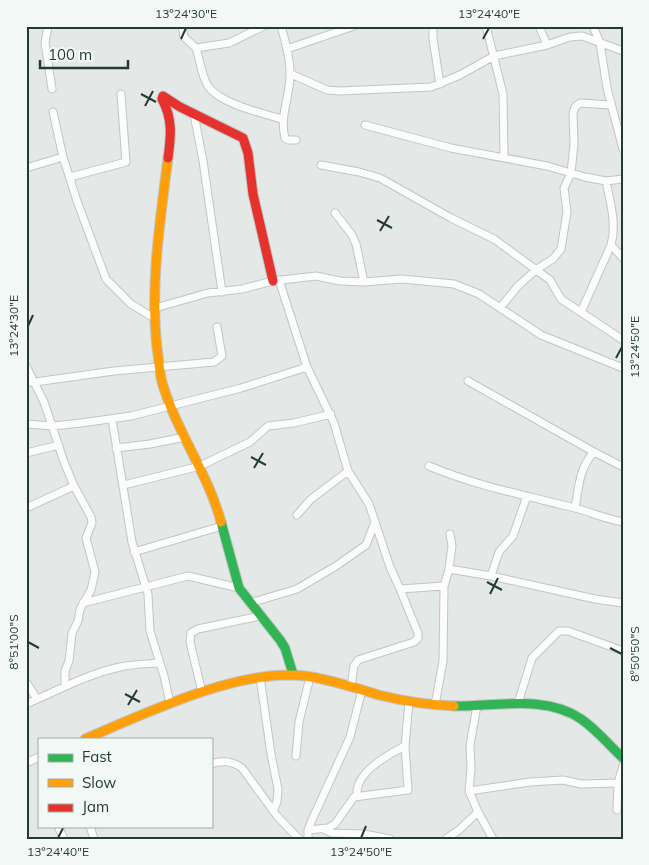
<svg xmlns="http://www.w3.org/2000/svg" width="649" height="865" viewBox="0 0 649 865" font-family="Mulish,sans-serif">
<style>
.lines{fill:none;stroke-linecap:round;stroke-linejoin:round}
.street-casing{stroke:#c1c6c4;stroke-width:9}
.fast-casing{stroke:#c0c6c4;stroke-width:11}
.slow-casing{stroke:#c0c6c4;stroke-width:11}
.jam-casing{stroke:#c0c6c4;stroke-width:11}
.street{stroke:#fbfcfb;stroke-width:7}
.fast{stroke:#30b455;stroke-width:9}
.slow{stroke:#ff9f0a;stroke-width:9}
.jam{stroke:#e5322d;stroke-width:9}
.ticks{fill:none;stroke:#243a34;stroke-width:2}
.neatline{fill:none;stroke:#243a34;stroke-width:2}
.ticks-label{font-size:12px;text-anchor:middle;fill:#243a34}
</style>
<rect width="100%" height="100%" fill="#e4e9e7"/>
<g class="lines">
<g class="street-casing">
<path id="street" d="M48,26L45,43L52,89
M182,26L184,37L196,48L229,43L264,26
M281,26C285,41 290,57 290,72C291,95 279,115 285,138L288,140H296
M433,26V39L440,84
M486,26L503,94L504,157
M539,26L547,45
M593,26L600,43L607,88L623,149
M196,48C200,60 201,75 208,86C220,104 262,113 282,119
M287,49L354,26
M291,74L327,90L340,91L431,87L460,75L494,56L547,45L570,37L582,36L623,51
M53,112L63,157L77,201L106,279L131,304L154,318
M194,114L203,161L222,292
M365,125L451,148L547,166L585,177L606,181L623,179
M321,165L359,172L380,178L451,218L494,239L550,280L561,299L567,303L623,340
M26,168L63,157
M70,177L126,162L121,94
M335,213L352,235L356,244L364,282
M611,245L623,258
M279,280L307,367L334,423L348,471L369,504L390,567L400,589L444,586
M155,308L208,293L242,289L273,281L316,276L340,281L364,282L402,279L454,284L479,294L541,335L623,368
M500,308L518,286L537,269L553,259L561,249L567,212L564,188L571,173L574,144L573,113L575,107L580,103L611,105
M581,312L611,245C617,223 610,202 606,181
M26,366L44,402L64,462L74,486L91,517L92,523L86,538L95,572L91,590L80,609L78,621L72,633L69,661L65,671V686
M468,381L594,452L623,467
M26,382H35L114,371L214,362L222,356L217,327
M112,419L132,542L148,594L150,631L164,676L170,703
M26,424L53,426L81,423L131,416L241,388L307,367
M116,448L150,444L185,437
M26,453L59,445
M429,466C474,485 523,495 571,507C588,511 605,519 623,522
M124,485L200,466L250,442L268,426L294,423L331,414
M26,508L74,486
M575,508C579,487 579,468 594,452
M297,515L310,500L348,471
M134,552L222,526
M449,569L452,546L450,534
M491,576L595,599L623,603
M83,603L188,576L239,588
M250,603L297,589L336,566L366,545L375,522
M260,677L271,754L278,789L277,802L273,811
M26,682L37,699
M351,687L354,666L358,660L414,642L418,638V633L400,589
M202,692L190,642L191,633L198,629L260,616
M518,703L532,658L559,631H568L623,651
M26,704C57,691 87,674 120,667C133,664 146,664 159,663
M435,705L443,661L444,586L449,569L491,576L499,552L513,536L527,496
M477,706L470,745L471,769L469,791L478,812L493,839
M296,756L299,722L310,677
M26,763L39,757
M211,764C223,760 232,761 242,768L277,816L299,839
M469,791L530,782L563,780L581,784L618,783
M357,795C355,773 387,755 405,746
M617,810L618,783L623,766
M58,826L64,839
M90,826L94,839
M324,829L332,833L364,834L390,839
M308,830L328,828L335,824L354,797L408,790L405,746L409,702
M308,839V830L312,820L350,737L362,690
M446,839L459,830L478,812"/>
</g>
<g class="fast-casing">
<path id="fast" d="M221,522L239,588L280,640L285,648L293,674
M454,706C494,707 545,694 581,719C597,730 609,745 623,758"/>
</g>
<g class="slow-casing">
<path id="slow" d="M168,158C160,222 150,284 157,348C159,359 159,371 162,382C176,431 208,473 221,522
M85,739C146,713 239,668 305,676C330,679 355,688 379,695C403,701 428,705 454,706"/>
</g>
<g class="jam-casing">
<path id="jam" d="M168,158C171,136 173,119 162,99L163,96L180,107L243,138L248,153L253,194L273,281"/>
</g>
<use href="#street" class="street"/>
<use href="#fast" class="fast"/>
<use href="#slow" class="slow"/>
<use href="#jam" class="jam"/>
</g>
<path class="ticks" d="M181,39L186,28M483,39L489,28M141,94L156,102M145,106L153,91M377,220L392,228M380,231L389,216M28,326L33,315M616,358L622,347M251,457L266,465M254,468L263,453M487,582L502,590M490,594L498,578M28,642L39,648M610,648L622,654M125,694L140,702M128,705L137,690M58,838L64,826M361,838L366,826"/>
<rect width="649" height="865" fill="none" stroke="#f2f8f5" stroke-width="55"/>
<rect x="38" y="738" width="175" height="90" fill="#f2f8f5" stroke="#a0aca8"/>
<rect x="48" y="754" width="25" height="8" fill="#30b455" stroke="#a0aca8"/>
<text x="82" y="762" font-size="15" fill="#243a34">Fast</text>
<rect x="48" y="779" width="25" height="8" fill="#ff9f0a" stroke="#a0aca8"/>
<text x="82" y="788" font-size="15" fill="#243a34">Slow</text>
<rect x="48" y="804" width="25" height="8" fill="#e5322d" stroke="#a0aca8"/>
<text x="82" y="812" font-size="15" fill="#243a34">Jam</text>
<path d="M40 60v8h88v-8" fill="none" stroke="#243a34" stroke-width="2.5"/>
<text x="48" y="60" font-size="15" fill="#243a34" stroke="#f2f8f5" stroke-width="4" paint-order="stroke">100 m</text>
<rect x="28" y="28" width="594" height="810" class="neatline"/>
<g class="ticks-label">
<text x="186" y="18">13°24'30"E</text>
<text x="489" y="18">13°24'40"E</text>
<text transform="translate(14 326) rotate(-90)" y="4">13°24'30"E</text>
<text transform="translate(635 347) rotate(-90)" y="4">13°24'50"E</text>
<text transform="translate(14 642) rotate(-90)" y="4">8°51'00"S</text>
<text transform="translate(635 654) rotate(-90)" y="4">8°50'50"S</text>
<text x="58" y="856">13°24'40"E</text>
<text x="361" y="856">13°24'50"E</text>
</g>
</svg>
